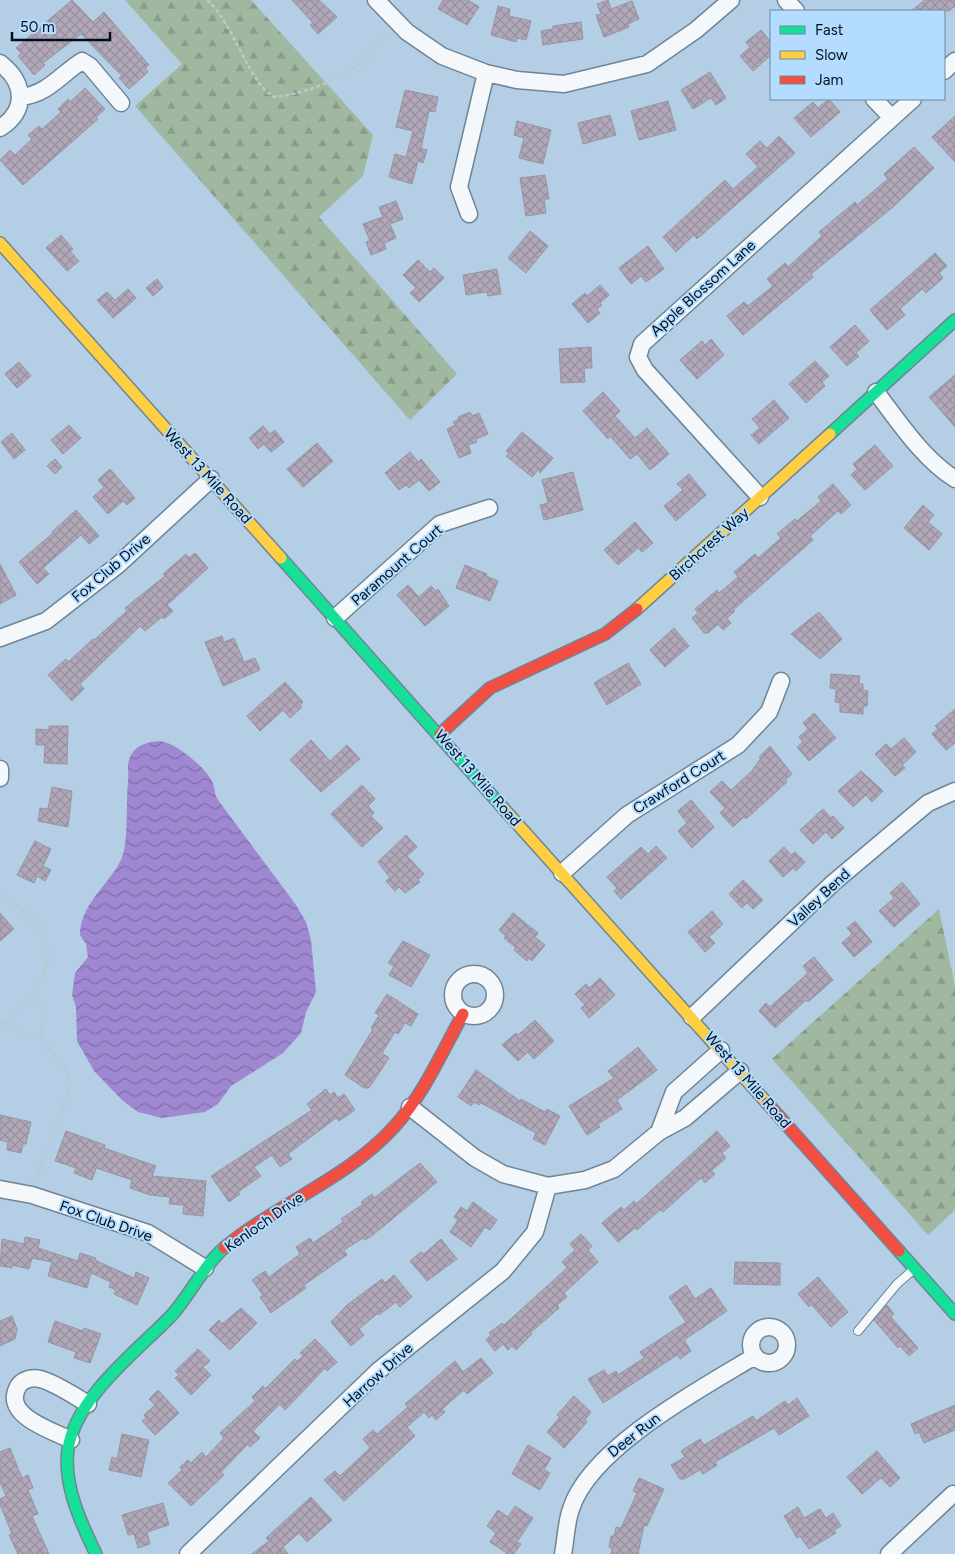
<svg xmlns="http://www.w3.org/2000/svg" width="955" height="1554" viewBox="0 0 955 1554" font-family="Figtree,sans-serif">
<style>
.forest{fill:url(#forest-firs)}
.water{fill:url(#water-waves)}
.building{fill:url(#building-cross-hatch);stroke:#9596a3}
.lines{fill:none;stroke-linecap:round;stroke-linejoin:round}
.lane-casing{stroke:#6f8596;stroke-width:10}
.street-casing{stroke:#6f8596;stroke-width:19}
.fast-casing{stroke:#6f8596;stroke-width:14}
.slow-casing{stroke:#6f8596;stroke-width:14}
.jam-casing{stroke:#6f8596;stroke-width:14}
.path{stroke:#bfc7ce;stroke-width:2.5;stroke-dasharray:4 2.5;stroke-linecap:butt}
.lane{stroke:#f4f8fb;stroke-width:8}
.street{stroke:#f4f8fb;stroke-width:16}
.fast{stroke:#16e098;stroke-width:11}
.slow{stroke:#ffcf43;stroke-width:11}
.jam{stroke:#f24e42;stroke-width:11}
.labels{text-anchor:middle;stroke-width:4;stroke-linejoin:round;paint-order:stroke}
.street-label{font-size:15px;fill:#000f1e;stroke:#b3dcff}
</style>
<defs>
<pattern id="forest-firs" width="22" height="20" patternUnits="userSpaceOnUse" patternTransform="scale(1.25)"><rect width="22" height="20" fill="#a0b8a0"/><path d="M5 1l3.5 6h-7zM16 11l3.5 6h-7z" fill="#889d89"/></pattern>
<pattern id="water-waves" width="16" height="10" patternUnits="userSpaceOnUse" patternTransform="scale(1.25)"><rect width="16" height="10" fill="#9f88d1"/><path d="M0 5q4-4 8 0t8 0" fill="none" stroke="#7f6ea9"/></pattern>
<pattern id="building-cross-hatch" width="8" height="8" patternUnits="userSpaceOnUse" patternTransform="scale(1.25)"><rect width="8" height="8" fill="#b1a7b8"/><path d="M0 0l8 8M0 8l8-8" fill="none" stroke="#968f9e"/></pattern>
</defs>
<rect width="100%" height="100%" fill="#b3cee5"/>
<path class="forest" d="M125,0H251L373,135L363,176L319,217L457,374L410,420L135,106L182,64Z
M939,909L955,986V1210L928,1235L772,1059Z"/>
<path class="water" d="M160,741C176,743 205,767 212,781C215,787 214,794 218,800L296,905L306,922L311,940L316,992L306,1012L301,1033L283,1053L231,1086L218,1104L205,1112L162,1118L138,1112L122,1100L94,1071L77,1041L76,1007L72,995L75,973L88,957L86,944L80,935C80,900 117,880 124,851C128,828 126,804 128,782C129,772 126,764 131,755C137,744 149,742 160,741Z"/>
<path class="building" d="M72,0L93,22L104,12L149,65L145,68L148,72L129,89L119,78L122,76L81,34L43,63L45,65L34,75L18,56L21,53L16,48Z
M292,0H319L337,17L318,34L310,25L313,23Z
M443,0H468L479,7L467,25L438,9Z
M608,0L611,9L632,1L639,19L628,24L629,27L604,37L596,15L601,14L597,4Z
M925,0H955V6L949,11H911Z
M498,6L510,9L509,16L531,21L526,40L517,38L516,42L491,35Z
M581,22L583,39L543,45L541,31L553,29V26Z
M761,30L771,42V55L753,71L740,56L750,47L746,42Z
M710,72L726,98L716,105L711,98L693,109L681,90Z
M85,88L105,109L96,117L98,119L23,185L0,160L10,150L15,155L32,139L28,135L39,126L42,129L61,112L58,109L68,99L70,102Z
M405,90L438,97L435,112L429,111L421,148L427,150L423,163L418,161L412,184L389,177L395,154L406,157L413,131L396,127Z
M829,99L840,112L811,137L794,118L813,102L818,108Z
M668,101L676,130L639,140L631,111Z
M610,115L616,135L583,144L578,123Z
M955,116V162L932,137Z
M517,121L551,130L543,164L519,158L524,138L514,135Z
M779,136L795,153L697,239L694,235L676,252L663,237L725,180L733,189L758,167L746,154L760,141L767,148Z
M914,147L934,168L893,207L811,274L813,277L743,335L727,316L744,302L748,306L773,286L767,279L785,263L788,267L822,236L819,232L855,202L857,205L888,179L884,174Z
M545,175L549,199H544L546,213L526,216L520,178Z
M396,201L403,219L390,224L396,238L384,243L386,249L371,255L366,242L370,241L363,224L383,217L379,207Z
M530,231L548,246L526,273L508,258Z
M61,235L73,249L70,251L79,261L67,271L46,248Z
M648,246L664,269L646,282L641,276L631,284L619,268Z
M935,253L947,266L939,273L943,278L926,293L922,289L900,309L905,315L887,330L870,310Z
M418,260L430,272L434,268L444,278L419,302L410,293L416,288L403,275Z
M497,269L501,294L488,296L487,292L466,295L463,275Z
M157,279L163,287L153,296L146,288Z
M600,285L609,295L600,303L602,305L597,309L600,313L588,323L572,304L585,293L587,296Z
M128,289L136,298L113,318L97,300L107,292L115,300Z
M855,325L869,341L856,353L859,356L847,366L830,347Z
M711,339L724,355L697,379L680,360L702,341L705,345Z
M591,347L592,368H584L585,382L561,383L559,349Z
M815,361L829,376L822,382L825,386L806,403L789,384Z
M19,362L31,376L17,388L5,374Z
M955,375V427L929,397Z
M603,392L620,411L615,416L635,438L647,428L669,454L650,470L637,454L630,459L610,436L608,439L583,411Z
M774,400L789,418L759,444L751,435L760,428L752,419Z
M470,412L472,416L479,413L488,434L476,439L477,442L468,445L471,453L459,458L447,429L455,425L453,422L459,419L458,417Z
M69,425L81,438L63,454L51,440Z
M263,426L270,434L275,430L284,442L271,452L264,444L258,449L249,438Z
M522,432L553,458L540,473L539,469L532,477L506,456L509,453L506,451Z
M12,433L25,450L14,459L1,442Z
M317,443L333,461L303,487L287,469Z
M875,445L893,466L865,490L851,475L857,469L853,464Z
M410,452L418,462L421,459L440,482L429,491L419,480L409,488L406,485L399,490L385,473Z
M55,459L62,467L55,474L47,466Z
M110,469L135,498L127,505L123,501L108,514L93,497L104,487L98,480Z
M573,472L583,510L544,520L540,505L548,503L542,480Z
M689,474L706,495L676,521L664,506L683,490L677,484Z
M833,484L851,505L841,514L838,511L810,536L813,540L733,610L735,611L727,618L731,623L723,630L718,624L708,633H704L692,618L698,613L695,609L717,590L719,593L738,577L734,572L755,554L758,558L781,538L777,534L795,519L797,521L821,501L818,497Z
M923,505L934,515L928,522L942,534L929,550L904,528Z
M76,510L99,536L89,544L81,535L43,568L49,574L37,584L19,562L53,533L52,532Z
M635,522L653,543L642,552L638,548L618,565L604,550Z
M195,553L208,568L167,605L173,611L164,619L162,617L145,631L140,626L80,684L84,689L72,701L48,675L66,659L68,662L93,639L94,640L127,611L125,608L165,576L163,574L186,554L189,558Z
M0,564L16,595L0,604Z
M465,565L487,574L486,576L498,581L490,601L456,588Z
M408,585L419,597L431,586L436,591L438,589L449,606L425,626L397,595Z
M819,612L842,639L820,659L791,634Z
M674,628L689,646L665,667L650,650Z
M222,636L224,642L234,638L244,662L255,658L260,670L223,686L205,642Z
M628,663L641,684L607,705L594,683Z
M831,674L860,676L859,684H863V690L868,691L867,706H863V714L840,712V703L835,702L836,689L830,688Z
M285,682L303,702L300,705L302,707L290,718L283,710L260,731L247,716Z
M955,709V743L946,750L932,734L938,729L935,726Z
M814,713L836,738L809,761L797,747L803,742L799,737L808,729L803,723Z
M49,726H68L67,764L44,763L45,745H36V729L49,730Z
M904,738L916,752L902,765L905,768L895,776L875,754L886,744L891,749Z
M311,740L330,761L347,745L360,759L321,792L290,760Z
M770,746L792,774L785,780L787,782L746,819L744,817L733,827L720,813L725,808L710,792L722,781L731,790L751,772L761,758L759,757Z
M861,771L883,791L872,802L866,795L853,807L838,791Z
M362,785L375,799L368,806L374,813L371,816L383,828L362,847L331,814Z
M52,787L72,791L68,827L38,821L40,808L48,809Z
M691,800L714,827L692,848L678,831L687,823L678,811Z
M823,809L831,818L833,816L844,828L832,839L826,832L813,844L800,830Z
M406,835L417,847L407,856L424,874L418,880L420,882L405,893L399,887L395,891L386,881L390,878L378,862Z
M35,841L51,849L43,866L51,870L45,881L37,876L34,883L17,875Z
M656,846L667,858L621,899L614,891L617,888L607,877L641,847L648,854Z
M784,847L791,855L795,852L805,862L796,871L793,868L783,877L769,861Z
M743,880L763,900L753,909L747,903L742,908L729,894Z
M902,882L920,904L894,927L879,911L894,898L890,893Z
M712,911L723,924L709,937L715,943L705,952L688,932Z
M0,913L14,929L0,941Z
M513,913L538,933L535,937L545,945L532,961L529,958L527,961L514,950L516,948L504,938L506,936L499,930Z
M855,921L872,942L854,957L842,943L852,934L847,928Z
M403,941L430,955L411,987L389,975L394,966L388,963Z
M814,957L833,980L808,1002L806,1000L775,1028L759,1011L766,1003L770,1007L808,973L803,966Z
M600,978L615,995L589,1018L581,1008L585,1005L575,994L586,984L589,988Z
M387,994L418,1014L411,1026L405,1023L398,1034L395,1032L382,1053L389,1058L369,1088H364L345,1075L373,1029L371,1028L379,1015L375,1013Z
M535,1020L554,1041L534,1059L528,1052L518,1061L502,1045L516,1033L518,1035Z
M638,1047L657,1070L617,1100L622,1109L598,1124L600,1127L587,1135L569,1106L614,1078L608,1071Z
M476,1070L520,1101L521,1099L545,1112L547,1109L560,1116L545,1145L533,1139L536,1133L481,1103L479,1105L474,1102L471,1106L458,1097Z
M326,1089L330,1095L334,1092L338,1098L344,1094L355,1110L339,1121L336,1118L288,1154L292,1159L280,1167L272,1155L254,1167L261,1176L238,1192L240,1194L229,1202L211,1176L312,1110L307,1104Z
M0,1115L31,1122L26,1144H23L21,1153L7,1150L8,1142L0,1140Z
M66,1131L105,1145L104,1148L156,1166L152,1176L206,1181L203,1216L183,1214L184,1205L169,1204L170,1197L150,1195L130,1188L132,1180L96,1168L92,1180L74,1173L76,1168L55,1161Z
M717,1131L730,1146L722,1153L726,1158L711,1171L715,1174L705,1183L701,1178L663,1212L660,1210L637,1230L635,1228L618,1242L602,1223L621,1207L624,1210L634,1201L636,1204Z
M420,1163L437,1182L373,1235L365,1240L363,1238L344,1250L347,1255L304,1285L306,1288L271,1313L260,1297L263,1295L252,1280L265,1271L269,1277L300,1254L296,1247L310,1238L313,1243L343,1222L341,1219L363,1204L361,1202L372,1194L374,1198Z
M473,1202L497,1220L490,1230L485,1227L471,1247L450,1232L458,1220L454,1217L461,1207L467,1211Z
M581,1234L592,1246L588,1250L598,1262L564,1293L567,1297L557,1305L559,1308L530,1333L532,1334L516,1350L512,1346L508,1350L503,1344L495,1351L486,1340L491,1335L489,1333L502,1323L504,1325L567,1268L562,1262L575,1250L570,1244Z
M25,1237L40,1240L38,1248L78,1261L80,1253L96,1258L95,1260L134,1278L136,1272L149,1278L137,1305L114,1294L116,1290L109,1287L111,1282L91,1273L87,1288L48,1276L52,1262L32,1258L29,1269L12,1265V1268L0,1266L2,1239L24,1244Z
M441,1239L457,1259L427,1281L410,1261L421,1252L424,1254Z
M735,1262L780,1263V1285L734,1284Z
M394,1275L412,1297L400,1307L396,1302L379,1315L378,1313L359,1329L364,1335L351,1346L331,1322L347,1305L382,1279L385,1283Z
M818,1277L848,1312L831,1327L811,1304L809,1307L798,1294Z
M686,1285L695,1299L711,1288L727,1311L684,1340L691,1351L680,1359L677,1355L603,1403L588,1379L604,1370L608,1376L616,1371L618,1375L644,1358L640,1352L686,1322L669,1297Z
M887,1305L894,1314L891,1317L918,1348L909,1356L900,1346L898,1348L874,1320Z
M241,1308L257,1323L230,1350L209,1330L219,1320L222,1324Z
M12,1316L17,1329L15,1339L0,1346V1321Z
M55,1321L83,1331L84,1328L101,1334L90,1363L74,1358L76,1352L48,1342Z
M315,1339L337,1362L327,1371L325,1368L285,1410L280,1404L253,1431L260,1438L250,1447L248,1444L221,1472L224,1475L191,1506L168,1483L182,1470L180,1467L188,1460L191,1463L202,1452L206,1457L224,1438L220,1433L255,1401L252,1397L263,1386L265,1389L295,1359L297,1361L303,1356L300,1353Z
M198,1349L210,1361L203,1367L211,1375L191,1395L175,1378L179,1375L175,1371Z
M481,1358L493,1373L467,1394L464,1390L442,1409L445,1412L436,1420L432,1415L429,1418L424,1412L407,1427L415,1436L344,1501L324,1480L335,1471L340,1476L370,1448L363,1439L373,1430L377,1434L408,1407L405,1404L455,1361L463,1372Z
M158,1390L179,1413L155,1435L142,1421L146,1418L144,1415L155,1405L149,1399Z
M574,1396L591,1412L585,1420L587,1422L564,1448L547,1432L560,1417L557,1415Z
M797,1398L809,1416L779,1435L774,1428L715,1462L717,1465L703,1474L700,1470L684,1479H680L671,1465L685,1457L681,1451L700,1439L704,1445L753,1416L756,1421L785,1401L788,1405Z
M955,1405V1430L924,1443L919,1432L915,1434L911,1424Z
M122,1434L149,1440L141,1477L109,1470L112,1457L117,1459Z
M528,1445L551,1458L544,1470L550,1473L540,1490L512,1474Z
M10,1448L22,1478L28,1475L33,1488L28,1490L38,1514L32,1516L49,1554H18L9,1535L12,1534L0,1504V1499L6,1496L0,1482V1452Z
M877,1451L900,1478L890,1487L881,1478L862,1494L847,1477Z
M639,1478L664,1489L647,1526L644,1525L638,1554H611L612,1548L609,1547L611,1536H614L616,1527L621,1528L637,1493L633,1491Z
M311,1497L332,1520L307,1542L299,1533L283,1547L288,1554H252L269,1541L266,1538Z
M163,1503L169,1525L147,1532L150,1544L138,1548L134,1534L128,1535L122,1515Z
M515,1506L533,1518L517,1542L521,1544L514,1554H508L490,1542L496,1533L487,1526L498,1510L508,1517Z
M798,1507L804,1518L820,1509L826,1518L833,1513L841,1526L834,1530L836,1533L809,1549L800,1536L797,1538L784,1516Z"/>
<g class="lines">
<g class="lane-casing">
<path id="lane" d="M858,1331L897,1284L913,1270"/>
</g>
<g class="street-casing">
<path id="street" d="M376,0L407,32L442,56L486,73L517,80L564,84L647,64L696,30L731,0
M786,0L796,11
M0,63C26,83 27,111 0,128
M944,71L955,61
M21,97C48,94 61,74 82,61L90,66L121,103
M874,99L892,118
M469,214L459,187L486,73
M876,392C899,422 923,459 955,479
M760,497L645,370L638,357L642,344L913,99
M335,618L440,524L489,508
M0,638L46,621L118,565L211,479
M0,769V778
M562,873L627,815L738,745L769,712L781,681
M453 995a21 21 0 1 1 42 0a21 21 0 1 1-42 0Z
M692,1017L833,883L928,803L955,791
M410,1107L475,1158L503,1174L548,1186L585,1180L614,1169L659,1132L685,1118L740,1071
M659,1132L674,1092L721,1050
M0,1189L32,1195L148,1233L205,1268
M751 1345a18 18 0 1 1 36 0a18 18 0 1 1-36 0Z
M71,1440C51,1430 0,1415 19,1385C24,1379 33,1377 40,1379C56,1383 74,1396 88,1404
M188,1554L378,1371L503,1271L535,1232L548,1186
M563,1554C566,1539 566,1523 571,1509C590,1448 702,1388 755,1356
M889,1554L953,1494"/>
</g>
<g class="fast-casing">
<path id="fast" d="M830,434L955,320
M281,558L503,808
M899,1251L955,1314
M96,1554C81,1523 63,1485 68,1449C76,1397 136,1352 171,1316C190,1295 204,1265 224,1248"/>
</g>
<g class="slow-casing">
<path id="slow" d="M0,243L281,558
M637,609L830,434
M503,808L767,1103"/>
</g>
<g class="jam-casing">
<path id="jam" d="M440,734L490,688L605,634L637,609
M767,1103L899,1251
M224,1248C278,1203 347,1179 394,1127C424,1094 442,1052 463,1014"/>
</g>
<path class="path" d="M207,0C232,20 251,88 275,97C304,94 343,79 365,59C373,51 380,41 387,32
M0,894C13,905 36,918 43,934C60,968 27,1008 0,1026
M33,994C47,1008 44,1019 40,1037
M6,1022L20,1034L40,1037L65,1069L69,1077L70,1086L36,1181"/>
<use href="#lane" class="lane"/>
<use href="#street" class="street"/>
<use href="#fast" class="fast"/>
<use href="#slow" class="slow"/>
<use href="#jam" class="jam"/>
</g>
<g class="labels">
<g class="street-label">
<text transform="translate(703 288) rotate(-42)" y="5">Apple Blossom Lane</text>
<text transform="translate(208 476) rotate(48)" y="5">West 13 Mile Road</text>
<text transform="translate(709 544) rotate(-42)" y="5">Birchcrest Way</text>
<text transform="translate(397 565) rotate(-41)" y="5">Paramount Court</text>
<text transform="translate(111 568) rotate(-40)" y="5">Fox Club Drive</text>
<text transform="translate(478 778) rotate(49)" y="5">West 13 Mile Road</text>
<text transform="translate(679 782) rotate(-32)" y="5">Crawford Court</text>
<text transform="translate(819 898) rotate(-43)" y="5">Valley Bend</text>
<text transform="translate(748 1080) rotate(49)" y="5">West 13 Mile Road</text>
<text transform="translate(106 1221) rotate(19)" y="5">Fox Club Drive</text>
<text transform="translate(264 1222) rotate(-35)" y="5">Kenloch Drive</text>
<text transform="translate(378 1375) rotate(-42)" y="5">Harrow Drive</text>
<text transform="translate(634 1435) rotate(-38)" y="5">Deer Run</text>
</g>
</g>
<rect x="770" y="10" width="175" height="90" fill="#b3dcff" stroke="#6b8aa5"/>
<rect x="780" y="26" width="25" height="8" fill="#16e098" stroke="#6b8aa5"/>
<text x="815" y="35" font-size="15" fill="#000f1e">Fast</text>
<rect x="780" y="51" width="25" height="8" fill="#ffcf43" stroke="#6b8aa5"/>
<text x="815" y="60" font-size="15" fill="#000f1e">Slow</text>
<rect x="780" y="76" width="25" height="8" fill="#f24e42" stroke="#6b8aa5"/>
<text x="815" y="85" font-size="15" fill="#000f1e">Jam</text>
<path d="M12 32v8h98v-8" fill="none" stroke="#000f1e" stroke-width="2.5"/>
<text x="20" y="32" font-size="15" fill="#000f1e" stroke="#b3dcff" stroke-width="4" paint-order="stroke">50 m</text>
</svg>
